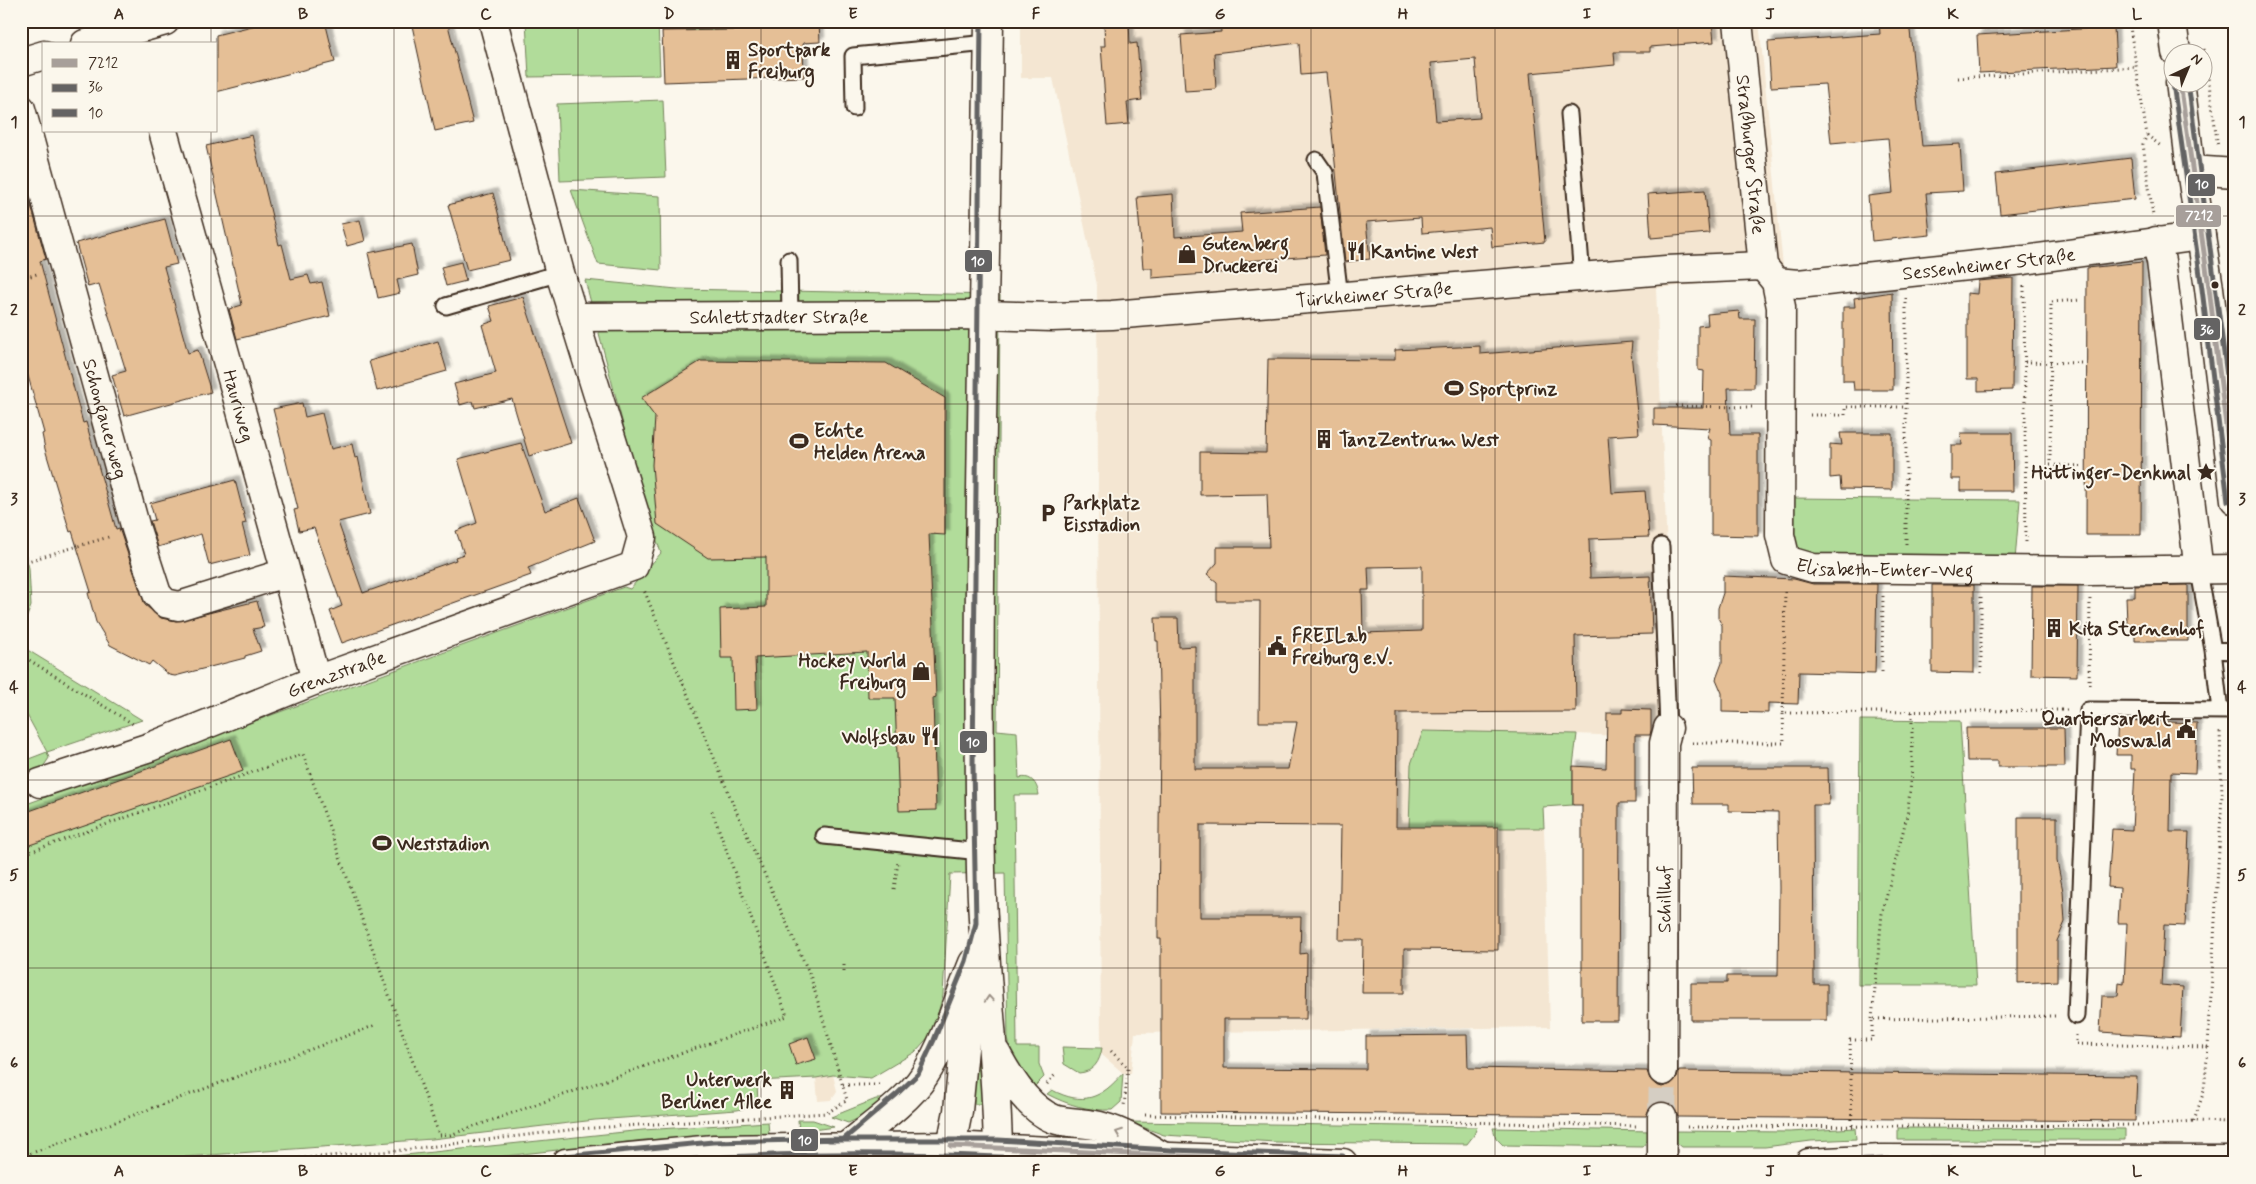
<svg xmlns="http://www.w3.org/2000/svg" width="2256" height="1184" viewBox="0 0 2256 1184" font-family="Mynerve,sans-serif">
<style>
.built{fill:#f4e6d2}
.green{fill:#b1dc9a;stroke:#76835c}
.building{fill:#e5bf96;stroke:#3b2a1e;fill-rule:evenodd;filter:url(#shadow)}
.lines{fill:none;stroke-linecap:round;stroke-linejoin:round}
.street-tunnel{stroke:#d5cec3;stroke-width:28;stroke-dasharray:28 14;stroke-linecap:butt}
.lane-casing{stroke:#3b2a1e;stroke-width:19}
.street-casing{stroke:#3b2a1e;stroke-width:31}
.secondary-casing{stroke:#3b2a1e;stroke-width:31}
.path{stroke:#3b2a1e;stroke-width:3;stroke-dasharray:1 4;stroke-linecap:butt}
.lane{stroke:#fbf7ec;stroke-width:15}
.street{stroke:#fbf7ec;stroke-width:28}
.secondary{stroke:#fbf7ec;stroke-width:28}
.bus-1-casing{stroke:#fbf7ec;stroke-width:9}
.bus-2-casing{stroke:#fbf7ec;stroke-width:9}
.bus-3-casing{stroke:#fbf7ec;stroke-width:9}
.bus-1{stroke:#a79f9a;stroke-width:5}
.bus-2{stroke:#646363;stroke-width:5}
.bus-3{stroke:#646363;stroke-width:5}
.oneway{stroke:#9b9085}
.grid{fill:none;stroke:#3b2a1e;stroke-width:1;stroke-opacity:0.55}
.bus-dot{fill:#3b2a1e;stroke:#fbf7ec;stroke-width:2}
.labels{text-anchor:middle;stroke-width:4;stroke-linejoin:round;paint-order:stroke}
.poi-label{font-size:19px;font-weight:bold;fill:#3b2a1e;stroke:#fbf7ec;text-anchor:start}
.street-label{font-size:19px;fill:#3b2a1e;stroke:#fbf7ec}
.line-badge{stroke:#fbf7ec;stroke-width:2}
.badge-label{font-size:14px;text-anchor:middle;font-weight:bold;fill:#fff}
.neatline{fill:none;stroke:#3b2a1e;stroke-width:2}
.grid-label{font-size:16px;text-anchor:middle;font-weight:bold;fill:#3b2a1e}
</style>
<defs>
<filter id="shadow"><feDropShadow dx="4.5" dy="-4.5" stdDeviation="1" flood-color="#0004"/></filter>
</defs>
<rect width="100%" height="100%" fill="#fbf7ec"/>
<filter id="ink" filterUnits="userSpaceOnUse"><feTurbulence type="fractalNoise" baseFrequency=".02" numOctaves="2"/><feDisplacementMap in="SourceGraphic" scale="10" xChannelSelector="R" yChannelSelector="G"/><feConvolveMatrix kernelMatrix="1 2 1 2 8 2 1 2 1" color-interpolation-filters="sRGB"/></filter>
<g filter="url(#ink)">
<path class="built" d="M1021,21H1759L1784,277L1656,288L1674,719L1662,738L1577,734L1423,731L1418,827L1544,828L1550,1027L1135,1033L1131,1074L1123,1073L1101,1054L1097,285L1053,78H1021Z
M833,1075L837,1091L831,1100L818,1101L816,1078Z"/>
<path class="green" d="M526,21H658L660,75L529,77Z
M662,21H733L734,30L662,31Z
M663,100L666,177L560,181L557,104Z
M571,190L660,196L661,270L598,264Z
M585,280L677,289L1000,295L997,730L1017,732L1019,778C1031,775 1037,783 1039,795H1014L1017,1047H1039V1064L1044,1077L1032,1089L1013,1057L1008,1039L1005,873L950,874L943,995L933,1032L915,1052L871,1078L833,1075L816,1078L757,1081L758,1106L737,1110L595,1120L432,1139L100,1163H21V806L624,587L630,589L661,553L641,493Z
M1789,498L2020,500L2015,560L1814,559C1782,544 1788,529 1789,498Z
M21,537L29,568L31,606L21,632Z
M21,646L142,720L47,752L49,758L43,767L21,775V762L47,752L21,704Z
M1860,720L1960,721L1976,985H1858Z
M1423,731L1577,734L1573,766V805L1543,807L1544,828H1409L1411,764Z
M978,1042L989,1104H973Z
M1062,1047L1100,1048H1102C1100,1061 1094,1072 1079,1073L1064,1064Z
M1123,1073L1121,1102L1112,1110C1089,1111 1068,1105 1047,1094L1052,1090C1083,1106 1101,1099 1123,1073Z
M876,1099H889L864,1116L848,1123L831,1117Z
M798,1120H813L834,1127L799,1132Z
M768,1122L769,1134L644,1140L445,1163H329L643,1130Z
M1129,1122L1477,1127L1474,1135L1467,1144L1275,1142L1164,1135Z
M1493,1128L1651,1131L1648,1140L1642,1147L1503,1145L1496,1138Z
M1855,1128L1856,1139L1811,1141L1765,1147H1682L1676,1142L1673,1131L1790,1132Z
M1898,1128L2125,1129V1140H1898Z"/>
<path class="building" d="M272,21H325L335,62L216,92V35Z
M411,21H447L473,123L435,131Z
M733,21H819L820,42L803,43L804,77L664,82L662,31L734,30Z
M1129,21L1130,44L1137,43L1142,100L1127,102L1129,124L1107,126L1101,46H1105L1104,24Z
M1220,21H1622L1623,28L1712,21L1714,42L1650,47V52H1614L1615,65L1530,73L1545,242L1492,247L1490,227L1422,233L1421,218L1366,222L1370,259L1345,262L1326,73L1301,75L1299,43L1214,53L1216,89L1185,91L1181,35L1221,32ZM1475,59L1480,118L1436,121L1431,63Z
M1879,21H1909L1922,146L1960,144L1963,191L1926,193L1930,235L1872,241L1868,196L1893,193L1888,138L1831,143L1825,84L1771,87L1768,42L1880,34Z
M2114,27L2116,66L1979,73L1977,35Z
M252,135L279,245L282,244L291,279L308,275L311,284L322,282L330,316L237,339L229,309L242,305L206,146Z
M2131,158L2135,199L2000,214L1996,174Z
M21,177H23L46,259L40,261L83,423L86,422L116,529L119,528L145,605L161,618L176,621L257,601L264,627L253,629L261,651L245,656V658L175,676L169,675L152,661L149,665L110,645L96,622L88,593L91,592L72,531L70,532L45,449L42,434L44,433L21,351Z
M1705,190L1709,233L1651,238L1648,194Z
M493,193L510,260L467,270L448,205Z
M1173,194L1175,237L1242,232L1240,213L1320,207L1325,255L1245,261V264L1232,265L1233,272L1152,278V268H1143L1137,197Z
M165,219L177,264L164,267L188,353L198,350L211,392L124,416L112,375L126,371L99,284L88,287L76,243Z
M360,220L365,241L347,246L341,224Z
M412,244L418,275L397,280L400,293L378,298L368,253Z
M461,262L466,281L446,286L441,267Z
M2142,262L2141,535H2086L2087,268Z
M2013,278L2012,390L1978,391V379H1967V293L1977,294L1978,281Z
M1892,292L1893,390H1854L1853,381H1843V307H1855L1854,298Z
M523,297L571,443L529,456L512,399L475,408L473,401L460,405L454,384L496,373L482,325L494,321L489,306Z
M1739,311L1740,319H1755L1754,388H1728L1730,435H1758V536L1711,535V440L1707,438L1710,428L1654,425V408H1703L1704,371L1698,370V326L1708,325L1707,314Z
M438,341L447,371L377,391L369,361Z
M1632,342L1631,352L1639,434L1608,436L1612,493L1645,491L1649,537L1589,539L1590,578L1650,576L1652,634L1575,636L1576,712L1397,713L1396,827H1498V950L1404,949V993H1362L1363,940H1339L1341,826L1200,825V917H1301L1300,954L1307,953L1306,1019H1224V1068L1366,1069V1036L1467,1035L1468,1068L1647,1071L1650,1079L1656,1085L1662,1087L1671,1084L1677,1078L1679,1071L2137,1076L2135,1121L1678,1117L1675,1109L1669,1103L1662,1101L1654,1104L1649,1109L1646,1116L1161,1112V939H1158V926L1160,734L1158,641H1156L1155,618H1178L1179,647L1195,646V769H1288L1297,722H1259L1260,601H1217V582L1207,574L1217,563V547H1269L1267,494L1200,495V452L1266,453L1268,359L1395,360V350L1480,346V354ZM1422,566V631L1363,633L1362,590H1369L1368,567Z
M701,361L886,363L945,398V535L929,534L936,697L933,698L936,810L899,811L895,698H868L867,652L755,658L757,709L734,710L733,658H721L720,609L766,607V557L708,558L657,524L652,465L655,417L641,398Z
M302,403L305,417L322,413L331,449L352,444L355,458L358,457L370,514L338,522L363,593L456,560L455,557L464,554L456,531L477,523L458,459L521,443L545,511L579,498L595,541L528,568L531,575L342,643L330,611L342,606L314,528L299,531L294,510L298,509L273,409Z
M1840,433H1892V490L1841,489L1840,477L1830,478V444L1842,445Z
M1961,433H2012L2013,491H1961V479H1951V445H1962Z
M235,480L246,523L242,524L250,555L209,565L201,534L158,547L150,521L155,520L150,503Z
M1723,576L1794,579L1813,584H1877L1875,674L1799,672L1798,704L1768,703V713L1722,712V693L1716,679L1722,663V625L1718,618V608L1723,593Z
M1932,585H1974V673L1932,672Z
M2188,585V641H2135V624H2127L2126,597H2135V586Z
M2032,586H2078L2077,676L2031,675Z
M1622,709L1651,710V730L1650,735H1635V803H1619L1618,1021H1582V805H1573V766L1606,768L1607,713H1622Z
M2118,720L2197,723L2195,773L2171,772L2170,832H2189L2185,926L2164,925L2161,985L2183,987L2180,1037L2100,1032L2102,996H2118L2119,983L2124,984L2127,923H2118L2120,888L2108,887L2112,829L2132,830L2135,769H2131V755H2116Z
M1966,728H2064L2065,767H1998V761H1967Z
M231,739L243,771L21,848V814Z
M1692,768H1828L1829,805H1813L1814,984H1827V1020H1691V983H1727V976H1778L1779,888L1778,812L1729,811V804H1693Z
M2018,817H2057V861L2063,891L2065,922L2057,941V981L2018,983Z
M808,1037L816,1059L796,1065L789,1044Z"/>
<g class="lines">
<path class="street-tunnel" d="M1662,1117L1663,1071"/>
<g class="lane-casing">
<path id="lane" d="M854,108L853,56L988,43
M1569,114L1582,278
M1316,160L1325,173L1340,297
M789,260L790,315
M446,306L560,273
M1661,546L1668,728
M2199,571L2213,650L2220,711
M2213,650L2235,651
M824,836L981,852
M2076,1016L2088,710L2235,711"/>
</g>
<g class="street-casing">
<g id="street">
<path d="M989,21C985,304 976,588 981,871C983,963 996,1055 998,1147"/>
<path id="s1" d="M1738,21L1763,266L1776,282L1781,307L1780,535L1786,560L1813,568L2090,571L2235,569"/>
<path d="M85,44L165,21"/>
<path d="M21,62L44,55"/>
<path id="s2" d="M21,109L136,529L157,594L165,603L179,606L285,573"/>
<path id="s3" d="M163,131L316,680"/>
<path d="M2191,170L2235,173"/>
<path d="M2156,241L2161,261L2199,571"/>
<path id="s4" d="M1776,282L1798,284L2024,260L2201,236"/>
<path id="s5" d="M574,317L985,315L1052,317L1112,315L1666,270L1763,266"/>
<path id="s6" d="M40,783L150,747L316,680L634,566L642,537L560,273L493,21"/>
<path d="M996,1053C1008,1076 1028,1109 1054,1119C1069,1124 1088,1122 1103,1127C1125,1133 1143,1145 1162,1156"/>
<path id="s7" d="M1663,1071L1664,743L1668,728"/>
<path d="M847,1146C869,1128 909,1100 924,1076C946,1042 958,1000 973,963"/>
<path d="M951,1146L958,1111L969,997"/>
<path d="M1662,1163V1117"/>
</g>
</g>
<g class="secondary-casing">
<path id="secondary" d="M2172,21L2176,52
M2180,82L2191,170L2209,288L2235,500
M566,1163L714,1149L951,1146L1171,1157L1343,1163
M1809,1163L1882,1159L2235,1160"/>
</g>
<path class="path" d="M2129,21L2147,135L2143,144L2153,216
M2204,49L2218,147
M1958,78L2136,67
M2147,135L2162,147
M21,279L40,273
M2024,286L2026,544
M1906,298V544
M2025,362L2081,363
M1676,406L1754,407
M1810,415H1845V407H1905
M2081,466L2050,465L2051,302L2081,300
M21,563L112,536
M21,578V598
M21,655L133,724
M1882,672L1883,595
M1981,673V595
M2089,690L2090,596
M1783,713L1785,588
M1692,743H1784L1783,713L2067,710
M21,855L303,754L439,1135H450L787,1016L711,808
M894,889L898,862
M844,971V964
M1872,1019L1882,914L1907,816L1912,774V712
M2076,1035V1044L2208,1047
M1111,1051L1128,1068L1124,1106
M1047,1084L1055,1075
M843,1085H880
M1145,1115L1636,1126
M2194,1121L2204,1091L2208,1047L2222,795L2220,731
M1852,1125L1850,1040H1872V1019L2056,1016
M1687,1127L2154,1125L2194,1121L2235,1122
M21,1157L376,1025
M240,1163L394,1151L577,1129L827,1113L847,1100L810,975L737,813L644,590"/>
<use href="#lane" class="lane"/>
<use href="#street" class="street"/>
<use href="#secondary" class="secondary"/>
<g class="bus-1-casing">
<path id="bus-1" d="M2180,82L2209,288L2235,498
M951,1146L1336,1163
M1814,1163L1882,1159L2230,1160"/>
</g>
<g class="bus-2-casing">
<path id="bus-2" d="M2173,83L2202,289L2228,501
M648,1163C810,1147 974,1155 1136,1163"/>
</g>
<g class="bus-3-casing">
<path id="bus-3" d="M2188,82L2235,436
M829,1140H998L1171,1150L1343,1156
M565,1156L713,1142L844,1139L897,1094L918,1074L934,1040L966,961L976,923L973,766L981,21"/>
</g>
<use href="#bus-1" class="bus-1"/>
<use href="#bus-2" class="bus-2"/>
<use href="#bus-3" class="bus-3"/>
</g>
<defs><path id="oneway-chevron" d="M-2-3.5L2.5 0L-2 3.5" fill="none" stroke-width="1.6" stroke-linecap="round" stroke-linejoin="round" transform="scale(1.25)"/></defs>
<g class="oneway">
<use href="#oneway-chevron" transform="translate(989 999) rotate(-94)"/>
<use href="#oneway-chevron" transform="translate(1119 1133) rotate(-159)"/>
</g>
</g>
<path class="grid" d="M211,21V44M394,21V1163M578,21V1163M761,21V1163M945,21V1163M1128,21V1163M1311,21V1163M1495,21V1163M1678,21V1163M1862,21V1163M2045,21V1163M211,131V1163M21,216H2235M21,404H2235M21,592H2235M21,780H2235M21,968H2235"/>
<defs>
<g id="building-bare" transform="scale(1.5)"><path d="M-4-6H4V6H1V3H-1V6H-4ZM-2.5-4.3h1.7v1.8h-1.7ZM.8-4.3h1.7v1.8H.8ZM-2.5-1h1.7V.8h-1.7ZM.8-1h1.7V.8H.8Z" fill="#3b2a1e" stroke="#fbf7ec" stroke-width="2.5" paint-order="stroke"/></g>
<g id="restaurant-bare" transform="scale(1.5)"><path d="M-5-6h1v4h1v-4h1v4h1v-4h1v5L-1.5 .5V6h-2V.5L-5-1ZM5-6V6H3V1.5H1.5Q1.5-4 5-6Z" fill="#3b2a1e" stroke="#fbf7ec" stroke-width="2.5" paint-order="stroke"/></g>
<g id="shop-bare" transform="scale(1.5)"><path d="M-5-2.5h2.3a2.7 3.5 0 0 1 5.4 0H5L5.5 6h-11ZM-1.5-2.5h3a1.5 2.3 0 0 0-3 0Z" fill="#3b2a1e" stroke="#fbf7ec" stroke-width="2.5" paint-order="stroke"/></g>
<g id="stadium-bare" transform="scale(1.5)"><path d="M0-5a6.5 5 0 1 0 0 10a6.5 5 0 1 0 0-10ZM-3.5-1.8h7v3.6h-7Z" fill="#3b2a1e" stroke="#fbf7ec" stroke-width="2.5" paint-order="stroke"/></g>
<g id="sight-bare" transform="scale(1.5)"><path d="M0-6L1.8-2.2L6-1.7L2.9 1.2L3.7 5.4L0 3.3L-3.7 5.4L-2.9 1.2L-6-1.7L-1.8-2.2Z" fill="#3b2a1e" stroke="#fbf7ec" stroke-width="2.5" paint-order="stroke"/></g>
<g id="parking-bare" transform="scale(1.5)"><path d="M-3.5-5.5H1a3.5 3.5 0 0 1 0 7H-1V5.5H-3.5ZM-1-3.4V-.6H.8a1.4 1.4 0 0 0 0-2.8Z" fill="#3b2a1e" stroke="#fbf7ec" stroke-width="2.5" paint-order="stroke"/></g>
<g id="civic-bare" transform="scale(1.5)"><path d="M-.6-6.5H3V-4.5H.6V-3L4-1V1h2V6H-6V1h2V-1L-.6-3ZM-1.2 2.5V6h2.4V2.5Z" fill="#3b2a1e" stroke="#fbf7ec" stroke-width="2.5" paint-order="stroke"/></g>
</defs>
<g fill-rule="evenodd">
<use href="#building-bare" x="733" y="60"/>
<use href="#restaurant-bare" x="1356" y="251"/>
<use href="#shop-bare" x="1187" y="254"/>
<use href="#stadium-bare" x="1454" y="388"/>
<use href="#building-bare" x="1324" y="439"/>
<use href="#stadium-bare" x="799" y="441"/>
<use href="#sight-bare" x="2206" y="472"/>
<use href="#parking-bare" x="1048" y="513"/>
<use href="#building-bare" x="2054" y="628"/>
<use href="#civic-bare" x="1277" y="646"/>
<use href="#shop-bare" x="921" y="671"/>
<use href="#civic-bare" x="2186" y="729"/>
<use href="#restaurant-bare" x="930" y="736"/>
<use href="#stadium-bare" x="382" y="843"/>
<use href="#building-bare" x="787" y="1090"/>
</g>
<circle class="bus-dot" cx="2215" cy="285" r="4.5"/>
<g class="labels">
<g class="poi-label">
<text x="748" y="56">Sportpark<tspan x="748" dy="22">Freiburg</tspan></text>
<text x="1202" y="250">Gutenberg<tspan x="1202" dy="22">Druckerei</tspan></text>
<text x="1371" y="258">Kantine West</text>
<text x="1469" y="395">Sportprinz</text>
<text x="814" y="437">Echte<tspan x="814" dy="22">Helden Arena</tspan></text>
<text x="1339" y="446">TanzZentrum West</text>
<text x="2191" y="479" text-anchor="end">Hüttinger-Denkmal</text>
<text x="1063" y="509">Parkplatz<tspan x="1063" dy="22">Eisstadion</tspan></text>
<text x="2069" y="635">Kita Sternenhof</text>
<text x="1292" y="642">FREILab<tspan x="1292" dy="22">Freiburg e.V.</tspan></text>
<text x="906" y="667" text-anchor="end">Hockey World<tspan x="906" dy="22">Freiburg</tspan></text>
<text x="2171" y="725" text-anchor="end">Quartiersarbeit<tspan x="2171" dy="22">Mooswald</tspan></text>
<text x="915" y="743" text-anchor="end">Wolfsbau</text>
<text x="397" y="850">Weststadion</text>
<text x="772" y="1086" text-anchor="end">Unterwerk<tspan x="772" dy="22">Berliner Allee</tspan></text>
</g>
<g class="street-label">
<text dy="7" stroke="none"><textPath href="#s1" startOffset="134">Straßburger Straße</textPath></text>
<text dy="7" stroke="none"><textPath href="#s4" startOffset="214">Sessenheimer Straße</textPath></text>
<text dy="7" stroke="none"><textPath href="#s5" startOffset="801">Türkheimer Straße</textPath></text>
<text dy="7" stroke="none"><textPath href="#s5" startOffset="205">Schlettstadter Straße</textPath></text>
<text dy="7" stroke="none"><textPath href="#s3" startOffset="285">Hauriweg</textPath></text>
<text dy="7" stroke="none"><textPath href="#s2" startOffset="321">Schongauerweg</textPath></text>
<text dy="7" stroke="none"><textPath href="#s1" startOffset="646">Elisabeth-Emter-Weg</textPath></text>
<text dy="7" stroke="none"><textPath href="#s6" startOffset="316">Grenzstraße</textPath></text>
<text dy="7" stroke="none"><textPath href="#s7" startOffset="172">Schillhof</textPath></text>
</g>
</g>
<g class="line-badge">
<rect x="2187" y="173" width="29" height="24" rx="5" fill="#646363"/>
<rect x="2175" y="204" width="47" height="24" rx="5" fill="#a79f9a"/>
<rect x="964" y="249" width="29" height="24" rx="5" fill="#646363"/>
<rect x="2193" y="317" width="28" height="24" rx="5" fill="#646363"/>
<rect x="959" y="730" width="29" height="24" rx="5" fill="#646363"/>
<rect x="790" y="1128" width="29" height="24" rx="5" fill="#646363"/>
</g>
<g class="badge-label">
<text x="2202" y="189">10</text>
<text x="2199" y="220">7212</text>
<text x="978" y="266">10</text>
<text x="2207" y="334">36</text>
<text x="973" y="747">10</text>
<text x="805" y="1145">10</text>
</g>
<rect width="2256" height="1184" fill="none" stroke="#fbf7ec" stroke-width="55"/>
<rect x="42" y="42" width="175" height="90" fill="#fbf7ec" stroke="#aea59a"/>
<rect x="52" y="59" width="25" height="8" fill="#a79f9a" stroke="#aea59a"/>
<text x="88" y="68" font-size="15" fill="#3b2a1e">7212</text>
<rect x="52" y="84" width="25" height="8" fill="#646363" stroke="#aea59a"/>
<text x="88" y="92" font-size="15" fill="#3b2a1e">36</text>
<rect x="52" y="109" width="25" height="8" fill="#646363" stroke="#aea59a"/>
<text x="88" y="118" font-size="15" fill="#3b2a1e">10</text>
<g transform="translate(2188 68) rotate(44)"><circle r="24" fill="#fbf7ec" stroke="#aea59a"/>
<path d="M0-4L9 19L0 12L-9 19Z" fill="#3b2a1e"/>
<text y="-8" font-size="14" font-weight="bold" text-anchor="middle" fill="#3b2a1e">N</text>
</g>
<rect x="28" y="28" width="2200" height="1128" class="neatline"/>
<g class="grid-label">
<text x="119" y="19">A</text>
<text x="303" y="19">B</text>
<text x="486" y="19">C</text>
<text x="669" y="19">D</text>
<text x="853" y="19">E</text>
<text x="1036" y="19">F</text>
<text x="1220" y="19">G</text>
<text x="1403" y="19">H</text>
<text x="1587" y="19">I</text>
<text x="1770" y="19">J</text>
<text x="1953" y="19">K</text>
<text x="2137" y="19">L</text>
<text x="14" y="127">1</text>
<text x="2242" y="127">1</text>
<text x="14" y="315">2</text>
<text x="2242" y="315">2</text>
<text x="14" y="504">3</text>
<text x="2242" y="504">3</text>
<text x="14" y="692">4</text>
<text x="2242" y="692">4</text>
<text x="14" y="880">5</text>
<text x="2242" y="880">5</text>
<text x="14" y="1068">6</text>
<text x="2242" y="1068">6</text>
<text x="119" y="1176">A</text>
<text x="303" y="1176">B</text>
<text x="486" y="1176">C</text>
<text x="669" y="1176">D</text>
<text x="853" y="1176">E</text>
<text x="1036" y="1176">F</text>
<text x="1220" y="1176">G</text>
<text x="1403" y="1176">H</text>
<text x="1587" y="1176">I</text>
<text x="1770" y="1176">J</text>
<text x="1953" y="1176">K</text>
<text x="2137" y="1176">L</text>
</g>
</svg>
